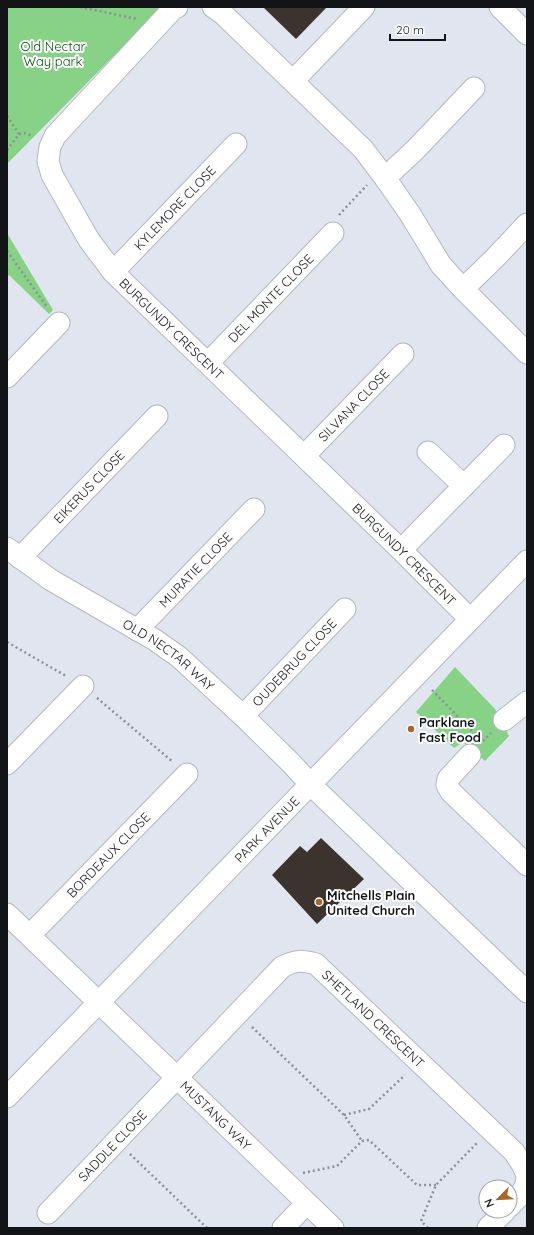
<svg xmlns="http://www.w3.org/2000/svg" width="534" height="1235" viewBox="0 0 534 1235" font-family="Quicksand,sans-serif">
<style>
.green{fill:#88d288}
.building{fill:#3c332e}
.lines{fill:none;stroke-linecap:round;stroke-linejoin:round}
.minor-casing{stroke:#b3b8c2;stroke-width:23}
.path{stroke:#8c9098;stroke-width:2.5;stroke-dasharray:2 3;stroke-linecap:butt}
.minor{stroke:#fff;stroke-width:21}
.poi-dot{fill:#a5682c;stroke:#fff;stroke-width:1.5}
.labels{text-anchor:middle;stroke-width:4;stroke-linejoin:round;paint-order:stroke}
.park-label{font-size:13px;fill:#00550c;stroke:#fff}
.street-label{font-size:13px;fill:#121418;stroke:#fff}
.poi-label{font-size:13px;font-weight:bold;fill:#121418;stroke:#fff;text-anchor:start}
</style>
<rect width="100%" height="100%" fill="#e0e5f0"/>
<path class="green" d="M7,7H162L7,164Z
M7,233L53,310L49,314L9,275L7,277Z
M455,667L495,709L509,736L485,761L463,742L454,748L416,712Z"/>
<path class="building" d="M263,7H327L296,39Z
M321,838L364,879L317,924L272,875L300,846L307,852Z"/>
<g class="lines">
<g class="minor-casing">
<g id="minor">
<path id="s1" d="M177,7L173,9L55,136L50,147L48,161L52,175L89,240L113,272L401,550L470,619"/>
<path d="M213,7L223,14L363,149L385,178L410,214L441,265L463,289L527,353"/>
<path d="M500,7L527,34"/>
<path d="M293,81L364,7"/>
<path d="M385,178L415,150L474,88"/>
<path id="s2" d="M113,272L236,144"/>
<path d="M463,289L495,258L527,224"/>
<path id="s3" d="M208,363L333,233"/>
<path d="M7,377L59,323"/>
<path d="M428,452L464,486"/>
<path id="s4" d="M304,456L403,354"/>
<path id="s5" d="M7,548L51,580L155,640L179,657L243,716L292,764L311,785L527,992"/>
<path d="M401,550L504,445"/>
<path id="s6" d="M20,558L157,416"/>
<path id="s7" d="M137,630L254,509"/>
<path id="s8" d="M243,716L345,609"/>
<path d="M504,720L527,702"/>
<path d="M470,755L448,779L447,785L451,792L527,865"/>
<path d="M7,764L83,686"/>
<path id="s9" d="M7,914L333,1228"/>
<path id="s10" d="M30,935L187,774"/>
<path id="s11" d="M7,1097L527,561"/>
<path d="M510,1206C519,1196 526,1191 527,1178"/>
<path id="s12" d="M48,1213L282,967C296,960 301,960 316,964L514,1152L522,1164L527,1175"/>
<path d="M283,1228L307,1203"/>
<path d="M488,1228L505,1211"/>
</g>
</g>
<path class="path" d="M80,7L137,19
M7,116L19,134
M7,150L19,134L25,133L33,136
M339,215L367,185
M7,251L47,307
M7,642L66,676
M432,690L478,737
M97,698L173,762
M483,741L491,733
M252,1027L344,1115L362,1141
M344,1115L369,1109L405,1075
M130,1154L207,1228
M303,1173L337,1166L362,1141L369,1140L417,1185H436
M428,1228L421,1221L436,1185L477,1143"/>
<use href="#minor" class="minor"/>
</g>
<g class="poi-dot">
<circle cx="411" cy="729" r="4"/>
<circle cx="319" cy="902" r="4"/>
</g>
<g class="labels">
<g class="park-label">
<text x="53" y="51">Old Nectar<tspan x="53" dy="15">Way park</tspan></text>
</g>
<g class="street-label">
<text dy="5" stroke="none"><textPath href="#s2" startOffset="89">KYLEMORE CLOSE</textPath></text>
<text dy="5" stroke="none"><textPath href="#s3" startOffset="90">DEL MONTE CLOSE</textPath></text>
<text dy="5" stroke="none"><textPath href="#s1" startOffset="415">BURGUNDY CRESCENT</textPath></text>
<text dy="5" stroke="none"><textPath href="#s4" startOffset="71">SILVANA CLOSE</textPath></text>
<text dy="5" stroke="none"><textPath href="#s6" startOffset="99">EIKERUS CLOSE</textPath></text>
<text dy="5" stroke="none"><textPath href="#s1" startOffset="739">BURGUNDY CRESCENT</textPath></text>
<text dy="5" stroke="none"><textPath href="#s7" startOffset="84">MURATIE CLOSE</textPath></text>
<text dy="5" stroke="none"><textPath href="#s5" startOffset="194">OLD NECTAR WAY</textPath></text>
<text dy="5" stroke="none"><textPath href="#s8" startOffset="74">OUDEBRUG CLOSE</textPath></text>
<text dy="5" stroke="none"><textPath href="#s11" startOffset="373">PARK AVENUE</textPath></text>
<text dy="5" stroke="none"><textPath href="#s10" startOffset="112">BORDEAUX CLOSE</textPath></text>
<text dy="5" stroke="none"><textPath href="#s12" startOffset="454">SHETLAND CRESCENT</textPath></text>
<text dy="5" stroke="none"><textPath href="#s9" startOffset="290">MUSTANG WAY</textPath></text>
<text dy="5" stroke="none"><textPath href="#s12" startOffset="93">SADDLE CLOSE</textPath></text>
</g>
<g class="poi-label">
<text x="419" y="727">Parklane<tspan x="419" dy="15">Fast Food</tspan></text>
<text x="327" y="900">Mitchells Plain<tspan x="327" dy="15">United Church</tspan></text>
</g>
</g>
<rect width="534" height="1235" fill="none" stroke="#121418" stroke-width="16"/>
<g transform="translate(498 1199) rotate(246)"><circle r="19" fill="#ffffff" stroke="#a0a1a3"/>
<path d="M0-3L7 15L0 10L-7 15Z" fill="#a5682c"/>
<text y="-6" font-size="11" font-weight="bold" text-anchor="middle" fill="#121418">N</text>
</g>
<path d="M390 34v6h55v-6" fill="none" stroke="#121418" stroke-width="2"/>
<text x="396" y="34" font-size="12" fill="#121418" stroke="#ffffff" stroke-width="3" paint-order="stroke">20 m</text>
</svg>
